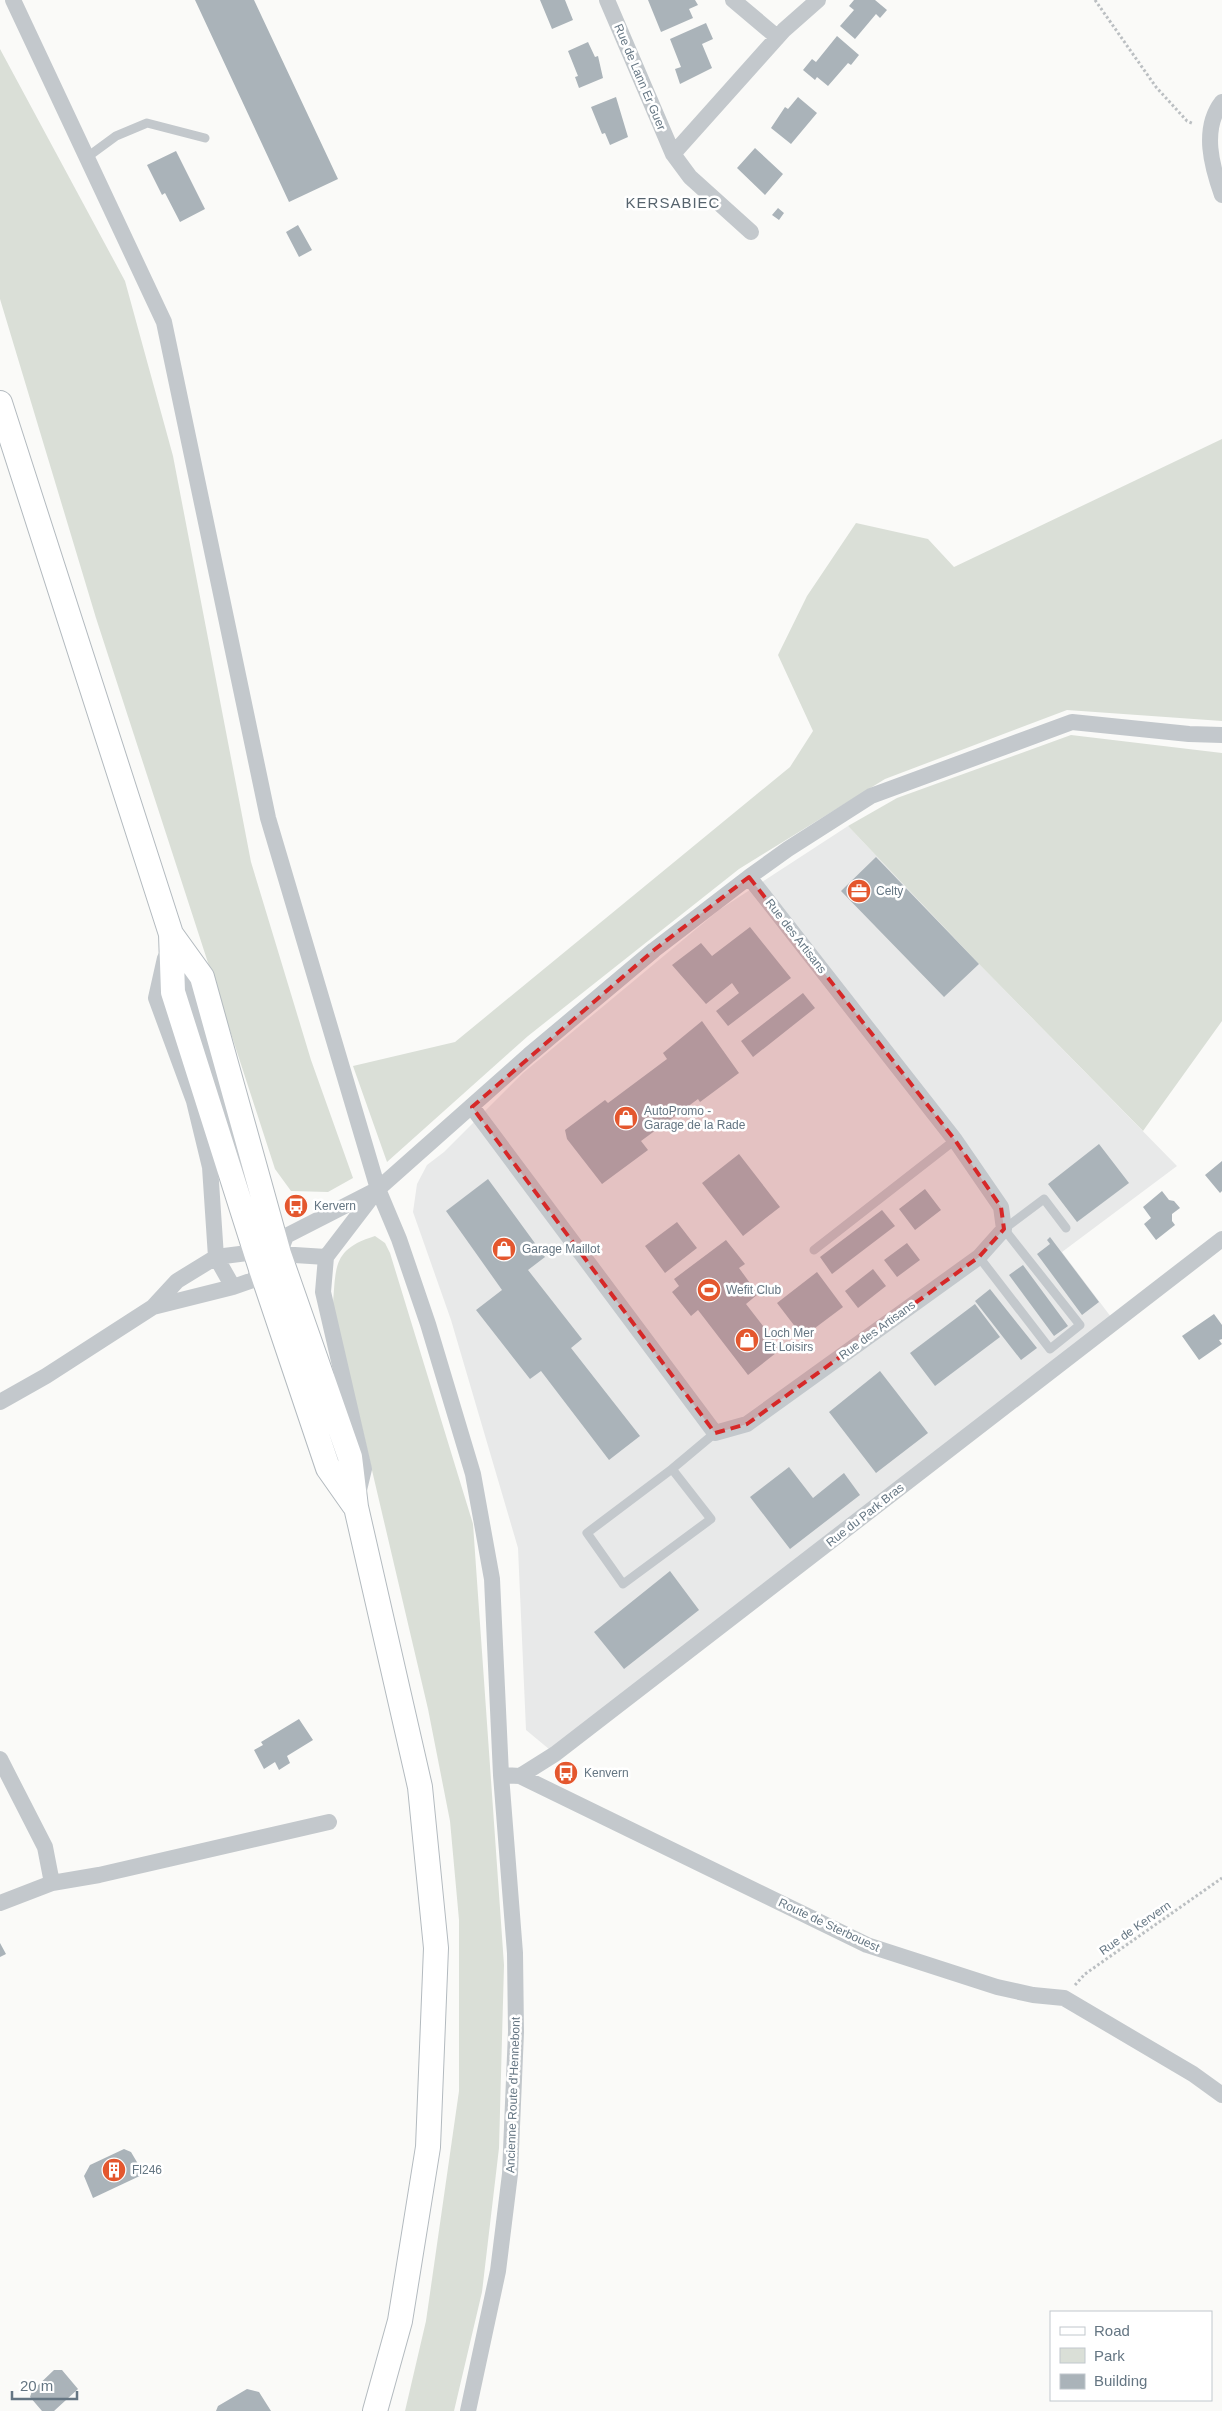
<svg xmlns="http://www.w3.org/2000/svg" width="1222" height="2411" viewBox="0 0 1222 2411" font-family="Helvetica,sans-serif">
<style>
.built{fill:#e8e9e9}
.green{fill:#dadfd7}
.building{fill:#aab3b9}
.lines{fill:none;stroke-linecap:round;stroke-linejoin:round}
.secondary-casing{stroke:#b3babf;stroke-width:26}
.path{stroke:#bbbfc2;stroke-width:3;stroke-dasharray:2.5 2.5;stroke-linecap:butt}
.lane{stroke:#c3c8cc;stroke-width:9}
.street{stroke:#c3c8cc;stroke-width:16}
.secondary{stroke:#fff;stroke-width:24}
.marked{fill:#d62828;fill-opacity:0.2;stroke:#d62828;stroke-width:4;stroke-dasharray:10 6;stroke-linejoin:round}
.labels{text-anchor:middle;stroke-width:5;stroke-linejoin:round;paint-order:stroke}
.street-label{font-size:12px;fill:#657683;stroke:#fff}
.poi-label{font-size:12px;fill:#657683;stroke:#fff;text-anchor:start}
.quarter-label{font-size:15px;letter-spacing:1px;fill:#57646e;stroke:#fff}
</style>
<rect width="100%" height="100%" fill="#fafaf8"/>
<path class="built" d="M848,826L979,964L1177,1166L1062,1252L1114,1321L555,1754L526,1730L518,1548L451,1320L413,1212L417,1184L427,1165L444,1152L523,1073L719,910Z"/>
<path class="green" d="M0,49L125,281L173,456L251,862L311,1060L353,1178L328,1192L291,1191L275,1169L96,618L0,299Z
M1222,439V721L1067,710L885,779L739,869L528,1036L387,1162L353,1066L455,1042L790,767L813,731L778,655L807,596L856,523L928,539L954,567Z
M1071,735L1222,753V1021L1143,1131L979,964L848,826L897,798Z
M375,1236L385,1243L390,1253L473,1524L504,1965L499,2148L482,2292L454,2411H405L426,2321L459,2091V1920L450,1821L428,1709L333,1304C336,1266 333,1249 375,1236Z"/>
<path class="building" d="M195,0H254L338,179L289,202Z
M540,0H565L573,20L552,29Z
M648,0H695L698,5L689,9L693,18L661,32Z
M854,0H875L887,10L880,18L876,14L855,39L840,26L854,10L849,6Z
M706,23L713,39L702,44L712,68L680,84L675,69L681,67L670,39Z
M837,36L859,55L851,65L848,63L828,86L817,77L815,80L803,70L812,59L816,62Z
M588,42L595,57L598,56L603,78L579,88L575,77L578,76L568,51Z
M616,97L628,137L610,145L605,133L602,134L591,107Z
M798,97L817,113L791,144L771,128L785,107L788,109Z
M755,148L783,174L765,195L737,168Z
M176,151L205,209L180,222L165,193L162,195L147,165Z
M778,208L784,213L779,220L772,215Z
M298,225L312,250L299,257L286,232Z
M876,857L979,964L944,997L841,891Z
M750,927L791,978L728,1026L716,1011L739,993L732,983L706,1004L672,965L701,943L712,956Z
M803,993L815,1008L753,1057L741,1041Z
M702,1021L739,1073L700,1102L698,1099L641,1141L648,1150L602,1184L567,1139L565,1130L605,1100L608,1103L667,1059L663,1053Z
M1099,1144L1129,1183L1077,1222L1048,1184Z
M739,1154L780,1207L743,1236L702,1183Z
M1222,1161V1191L1220,1193L1205,1175Z
M488,1179L545,1257L528,1270L582,1339L571,1348L640,1436L609,1460L541,1371L530,1379L476,1310L502,1290L446,1211Z
M925,1189L941,1210L915,1230L899,1209Z
M1162,1191L1169,1200L1174,1201L1180,1208L1172,1214V1221L1175,1225L1156,1240L1144,1224L1151,1218L1143,1207Z
M882,1210L895,1226L832,1274L820,1257Z
M677,1222L697,1248L665,1273L645,1246Z
M1050,1237L1099,1302L1082,1315L1037,1254L1050,1244L1047,1240Z
M726,1240L745,1264L739,1268L758,1294L746,1304L781,1349L748,1375L698,1310L691,1316L672,1292L679,1286L674,1279Z
M907,1243L920,1260L897,1277L884,1260Z
M1023,1265L1068,1326L1054,1336L1009,1275Z
M873,1269L886,1286L858,1308L845,1291Z
M817,1272L843,1307L803,1337L777,1303Z
M990,1289L1037,1348L1021,1360L975,1301Z
M975,1304L1000,1337L935,1386L910,1353Z
M1214,1314L1222,1325V1339L1219,1340L1222,1344L1199,1360L1182,1336Z
M880,1371L928,1433L876,1473L829,1412Z
M789,1467L813,1498L844,1473L860,1495L790,1549L750,1497Z
M670,1571L699,1610L624,1669L594,1632Z
M299,1719L313,1740L287,1756L290,1763L279,1770L275,1762L264,1769L254,1750L263,1745L261,1742Z
M0,1943L6,1954L0,1957Z
M124,2149L131,2152L144,2174L93,2198L84,2176L90,2165Z
M54,2370H62L78,2389L54,2411H42L30,2397L32,2391Z
M247,2389L259,2392L271,2411H216L218,2406Z"/>
<g class="lines">
<g class="secondary-casing">
<path id="secondary" d="M0,403L171,934L173,992L261,1269L328,1468L354,1505
M171,934L202,977L279,1254L350,1457L356,1507L420,1787L436,1948L428,2147L400,2321L375,2411"/>
</g>
<path class="path" d="M1095,0L1156,87L1187,121L1194,124
M1075,1985L1085,1974L1222,1878"/>
<path class="lane" d="M86,158L116,136L147,123L205,138
M814,1250L955,1140
M979,1257L1050,1349L1080,1325L1004,1229L1044,1199L1066,1228
M672,1469L711,1519L623,1584L587,1533L672,1469L715,1433"/>
<path class="street" d="M13,0L164,322L268,818L378,1189L399,1239L428,1324L473,1474L492,1579L501,1775L515,1953L516,2032L510,2174L498,2271L468,2411
M607,0L673,154L690,177L751,232
M733,0L777,37
M1222,102C1201,129 1212,167 1222,195
M673,154L784,30L818,0
M178,955L257,1219
M165,958L156,998L194,1101L210,1167L216,1257L233,1287
M472,1107L715,1433L747,1424L979,1257L1004,1229L1001,1207L955,1140L749,877
M279,1254L286,1236L374,1191
M153,1307L233,1287L253,1280L269,1257L279,1254L326,1257
M0,1402L46,1376L153,1307L177,1281L216,1257L256,1252L264,1255
M359,1490L364,1469L323,1292L326,1257L378,1189L529,1055L654,950L749,877L788,849L871,796L1072,722L1189,734L1222,735
M0,1759L45,1847L52,1883
M501,1775L520,1776L555,1754L1222,1239
M520,1776L867,1945L997,1987L1033,1995L1064,1998L1193,2074L1222,2095
M0,1903L52,1883L99,1875L329,1822"/>
<use href="#secondary" class="secondary"/>
</g>
<path class="marked" d="M749,877L955,1140L1001,1207L1004,1229L979,1257L747,1424L715,1433L472,1107L654,950Z"/>
<defs>
<g id="office-disc" transform="scale(1.25)"><circle r="9.5" fill="#e4572e" stroke="#fff"/><path d="M-6-3h4V-5.5h4V-3h4V5H-6ZM-1-4.5V-3h2v-1.5ZM-6 0V1H6V0Z" fill="#fff"/></g>
<g id="shop-disc" transform="scale(1.25)"><circle r="9.5" fill="#e4572e" stroke="#fff"/><path d="M-5-2.5h2.3a2.7 3.5 0 0 1 5.4 0H5L5.5 6h-11ZM-1.5-2.5h3a1.5 2.3 0 0 0-3 0Z" fill="#fff"/></g>
<g id="bus-disc" transform="scale(1.25)"><circle r="9.5" fill="#e4572e" stroke="#fff"/><path d="M-5-6H5V4H4V6H2V4H-2V6H-4V4H-5ZM-3.5-4V0h7V-4ZM-3.5 1.2v1.5H-2V1.2ZM2 1.2v1.5H3.5V1.2Z" fill="#fff"/></g>
<g id="stadium-disc" transform="scale(1.25)"><circle r="9.5" fill="#e4572e" stroke="#fff"/><path d="M0-5a6.5 5 0 1 0 0 10a6.5 5 0 1 0 0-10ZM-3.5-1.8h7v3.6h-7Z" fill="#fff"/></g>
<g id="building-disc" transform="scale(1.25)"><circle r="9.5" fill="#e4572e" stroke="#fff"/><path d="M-4-6H4V6H1V3H-1V6H-4ZM-2.5-4.3h1.7v1.8h-1.7ZM.8-4.3h1.7v1.8H.8ZM-2.5-1h1.7V.8h-1.7ZM.8-1h1.7V.8H.8Z" fill="#fff"/></g>
</defs>
<g fill-rule="evenodd">
<use href="#office-disc" x="859" y="891"/>
<use href="#shop-disc" x="626" y="1118"/>
<use href="#bus-disc" x="296" y="1206"/>
<use href="#shop-disc" x="504" y="1249"/>
<use href="#stadium-disc" x="709" y="1290"/>
<use href="#shop-disc" x="747" y="1340"/>
<use href="#bus-disc" x="566" y="1773"/>
<use href="#building-disc" x="114" y="2170"/>
</g>
<g class="labels">
<g class="street-label">
<text transform="translate(640 77) rotate(67)" y="4">Rue de Lann Er Guer</text>
<text transform="translate(796 936) rotate(52)" y="4">Rue des Artisans</text>
<text transform="translate(877 1330) rotate(-36)" y="4">Rue des Artisans</text>
<text transform="translate(865 1515) rotate(-38)" y="4">Rue du Park Bras</text>
<text transform="translate(829 1925) rotate(25)" y="4">Route de Sterbouest</text>
<text transform="translate(1135 1928) rotate(-35)" y="4">Rue de Kervern</text>
<text transform="translate(513 2095) rotate(-88)" y="4">Ancienne Route d'Hennebont</text>
</g>
<g class="poi-label">
<text x="876" y="895">Celty</text>
<text x="644" y="1115">AutoPromo -<tspan x="644" dy="14">Garage de la Rade</tspan></text>
<text x="314" y="1210">Kervern</text>
<text x="522" y="1253">Garage Maillot</text>
<text x="726" y="1294">Wefit Club</text>
<text x="764" y="1337">Loch Mer<tspan x="764" dy="14">Et Loisirs</tspan></text>
<text x="584" y="1777">Kenvern</text>
<text x="132" y="2174">Fl246</text>
</g>
<g class="quarter-label">
<text x="673" y="208">KERSABIEC</text>
</g>
</g>
<rect x="1050" y="2311" width="162" height="90" fill="#ffffff" stroke="#c1c8cd"/>
<rect x="1060" y="2327" width="25" height="8" fill="#ffffff" stroke="#c1c8cd"/>
<text x="1094" y="2336" font-size="15" fill="#657683">Road</text>
<rect x="1060" y="2348" width="25" height="15" fill="#dadfd7" stroke="#c1c8cd"/>
<text x="1094" y="2361" font-size="15" fill="#657683">Park</text>
<rect x="1060" y="2374" width="25" height="15" fill="#aab3b9" stroke="#c1c8cd"/>
<text x="1094" y="2386" font-size="15" fill="#657683">Building</text>
<path d="M12 2391v8h65v-8" fill="none" stroke="#657683" stroke-width="2.5"/>
<text x="20" y="2391" font-size="15" fill="#657683" stroke="#ffffff" stroke-width="4" paint-order="stroke">20 m</text>
</svg>
